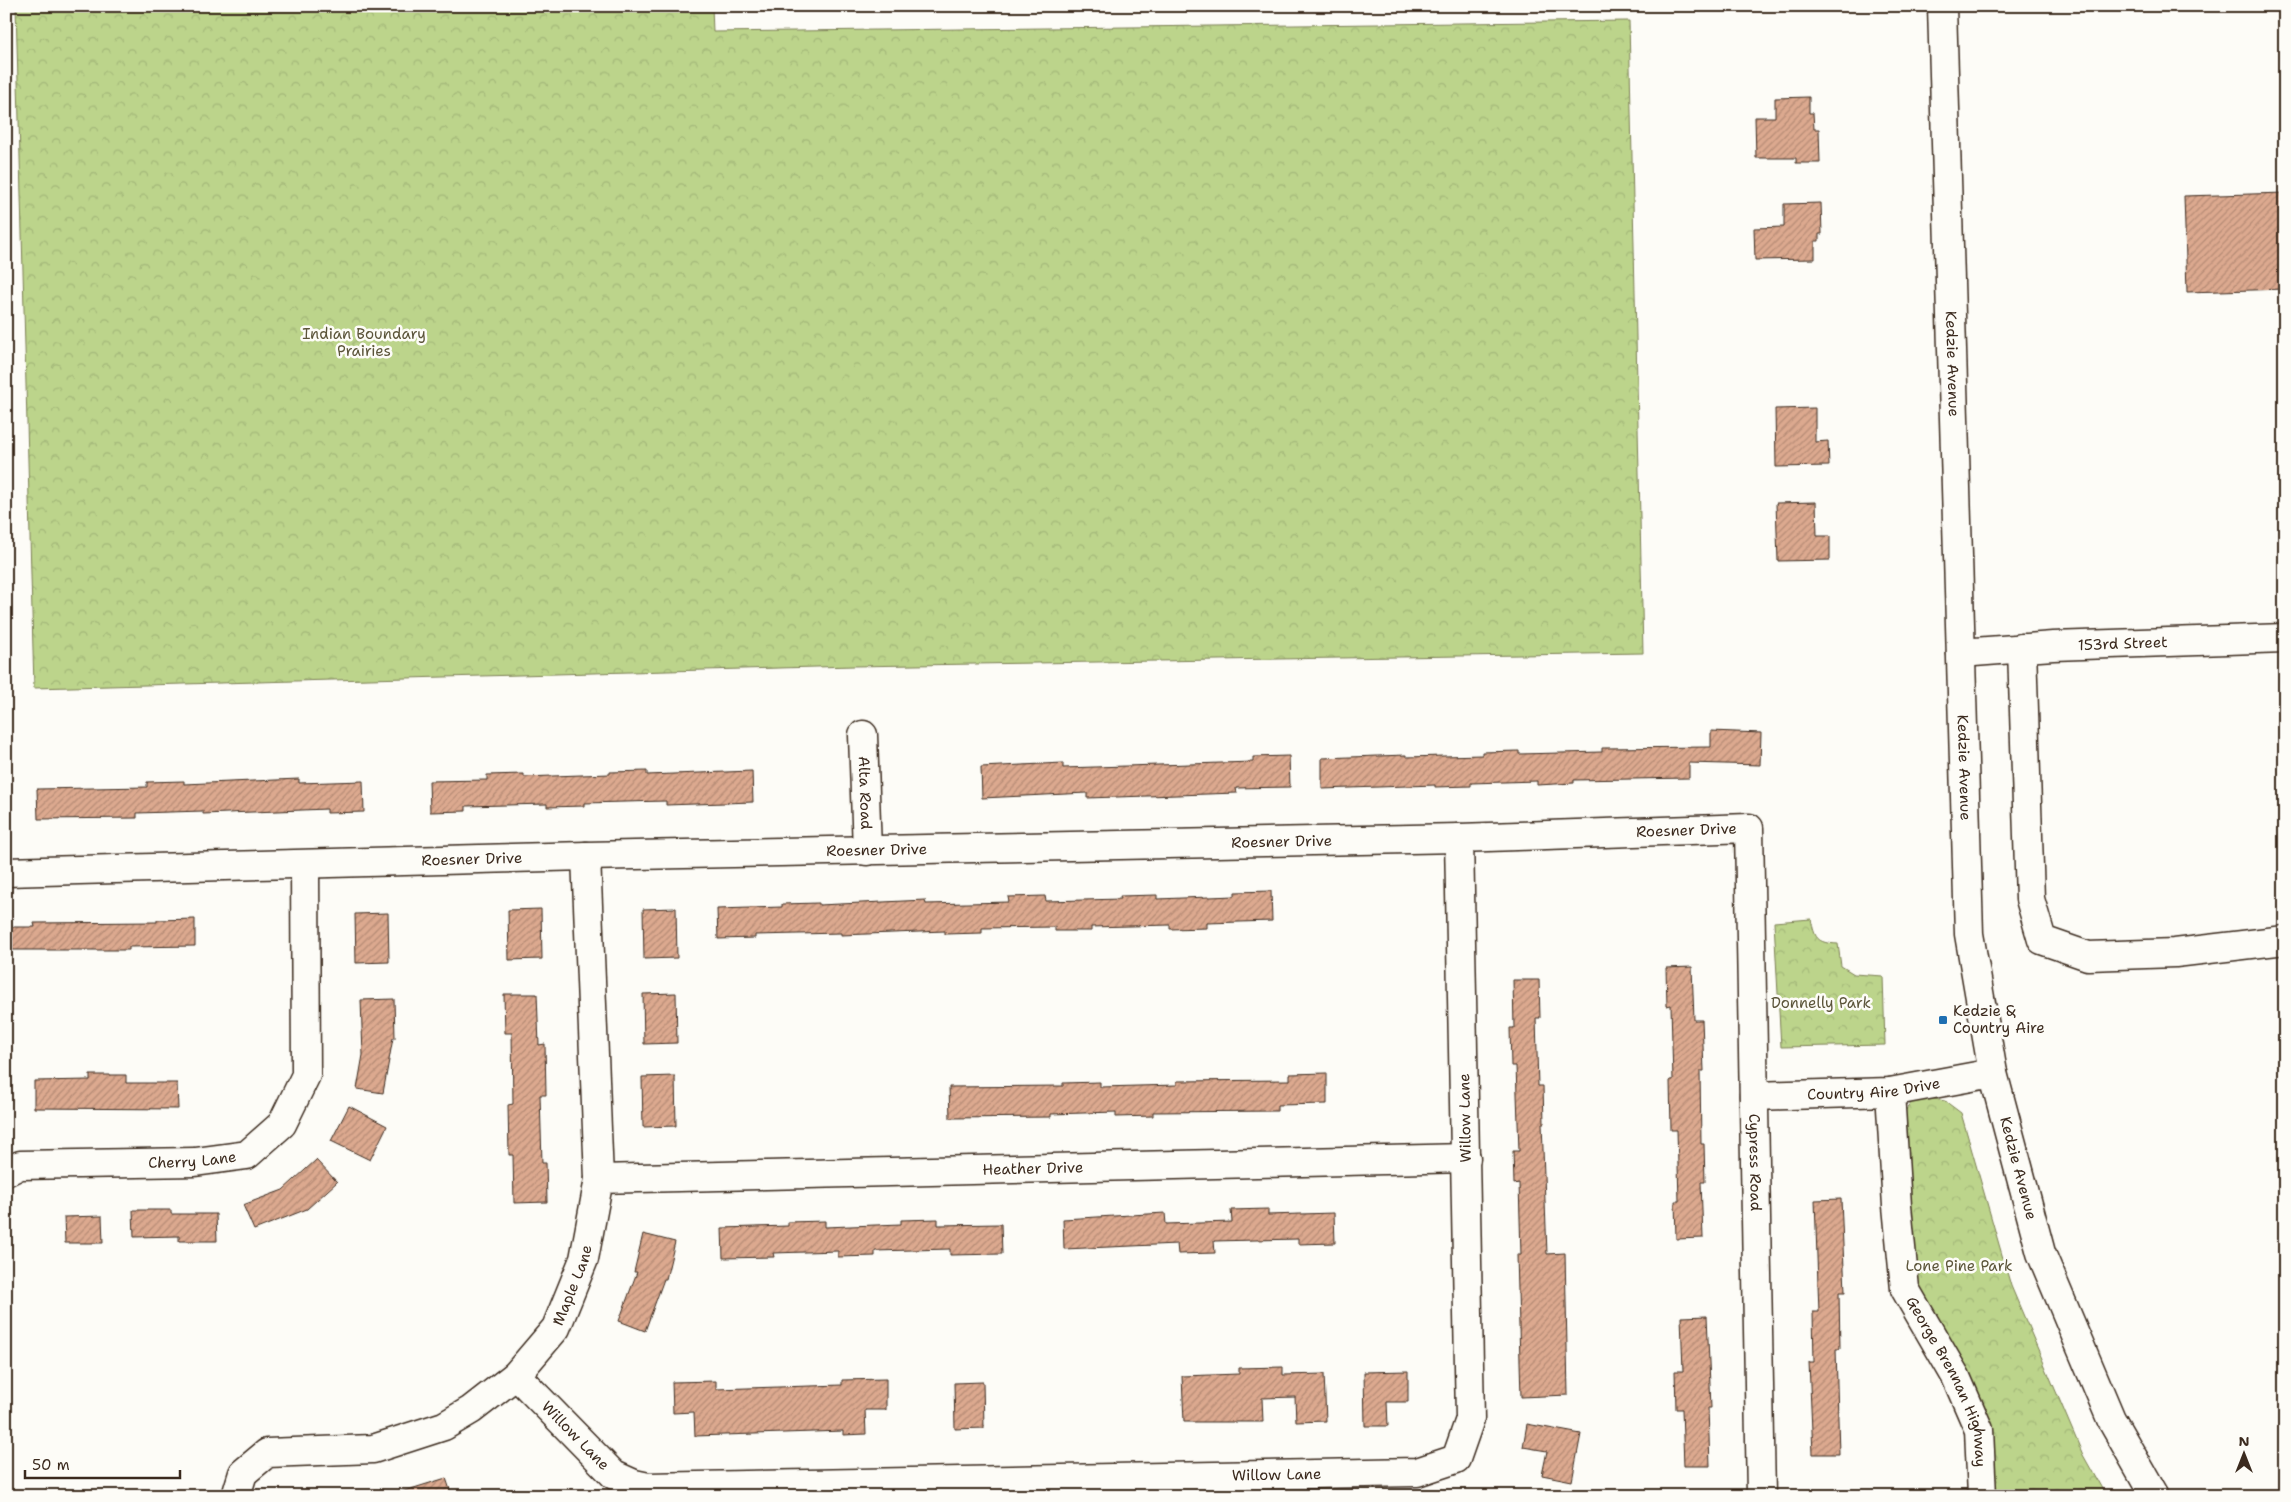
<svg xmlns="http://www.w3.org/2000/svg" width="2291" height="1502" viewBox="0 0 2291 1502" font-family="'Shantell Sans',sans-serif">
<style>
.park{fill:url(#park-crowns);stroke:#7c7f54}
.building{fill:url(#building-hatch);stroke:#3b2a1e}
.lines{fill:none;stroke-linecap:round;stroke-linejoin:round}
.minor-casing{stroke:#3b2a1e;stroke-width:31}
.major-casing{stroke:#3b2a1e;stroke-width:31}
.minor{stroke:#fdfcf7;stroke-width:28}
.major{stroke:#fdfcf7;stroke-width:28}
.poi-dot{fill:#1f6fb2;stroke:#fdfcf7;stroke-width:2}
.labels{text-anchor:middle;stroke-width:5;stroke-linejoin:round;paint-order:stroke}
.park-label{font-size:15px;fill:#5b5439;stroke:#fdfcf7}
.street-label{font-size:15px;fill:#3b2a1e;stroke:#fdfcf7}
.poi-label{font-size:15px;fill:#3b2a1e;stroke:#fdfcf7;text-anchor:start}
</style>
<defs>
<pattern id="park-crowns" width="20" height="18" patternUnits="userSpaceOnUse" patternTransform="scale(1.25)"><rect width="20" height="18" fill="#bcd48b"/><path d="M2 6a3 3 0 1 1 6 0M12 15a3 3 0 1 1 6 0" fill="none" stroke="#a2b678"/></pattern>
<pattern id="building-hatch" width="6" height="6" patternUnits="userSpaceOnUse" patternTransform="scale(1.25)"><rect width="6" height="6" fill="#dca98f"/><path d="M-1 1l2-2M0 6l6-6M5 7l2-2" fill="none" stroke="#b48a74"/></pattern>
</defs>
<rect width="100%" height="100%" fill="#fdfcf7"/>
<filter id="ink" filterUnits="userSpaceOnUse"><feTurbulence type="fractalNoise" baseFrequency=".02" numOctaves="2"/><feDisplacementMap in="SourceGraphic" scale="10" xChannelSelector="R" yChannelSelector="G"/><feConvolveMatrix kernelMatrix="1 2 1 2 8 2 1 2 1" color-interpolation-filters="sRGB"/></filter>
<g filter="url(#ink)">
<path class="park" d="M16,6H712L713,32L1629,21L1643,653L854,666L34,688Z
M1811,919C1815,938 1816,943 1838,944L1841,966L1854,974L1883,976L1885,1045L1781,1047L1774,922Z
M1929,1098L1945,1101L1961,1113L2011,1286L2083,1455L2106,1496H1993L1944,1337L1917,1282L1906,1240L1904,1112L1912,1102Z"/>
<path class="building" d="M1809,97V113H1813L1814,129H1819L1820,163H1796V158H1756L1755,117H1775V98Z
M2285,193V289L2187,292L2184,196Z
M1821,203L1822,234H1819V241H1815V259L1755,260L1754,228L1784,227V204Z
M1815,408V442L1828,441L1829,466L1776,467L1775,409Z
M1816,502L1817,536H1830V560L1778,561L1776,503Z
M1711,731L1761,733L1760,765L1689,763V778L1574,780V783L1537,785V781L1471,783V786L1435,787V785L1322,789V758L1406,755V757L1482,755V752L1519,751V754L1602,752V748L1711,747Z
M1289,756L1290,787L1236,788L1237,793L1087,798V793L982,798L981,767L1063,763V768L1253,762V757Z
M647,771V775L752,771L753,802L666,805V801L584,803V806L547,807V804L466,806V811L430,812L429,781L487,780V775L524,774V777L610,774V772Z
M299,779V783L363,781L364,812L327,813V809L203,814V811L137,813V818L38,819L37,789L147,787V782L184,781V784Z
M1271,891L1272,921L1207,923V928L1170,929V925L1091,927V931H1055V927L982,928V933L945,934V931L841,935V933L755,935V938L718,939L717,909L782,907V904L819,903V905L925,900L926,904L1009,902L1008,897L1045,896L1046,901L1121,899L1120,896L1157,895V899L1235,896V892Z
M676,908L677,958L644,959L643,909Z
M541,909L542,959L509,960L508,910Z
M388,913L389,962L356,963L355,914Z
M195,919V946L129,947V950H6V927H35L34,923L157,922V920Z
M1692,967L1694,1020H1702L1704,1071H1700L1701,1144H1704L1705,1182H1701L1703,1238L1676,1239L1675,1201H1679L1677,1130H1671L1670,1080H1673L1671,1005L1667,1006L1666,968Z
M1513,980H1539L1540,1018H1536L1538,1086H1543L1544,1123H1542L1547,1254L1565,1253L1568,1395L1521,1397L1517,1255H1521L1519,1183L1514,1184L1513,1151H1519L1516,1066H1511L1510,1028H1514Z
M676,993L677,1043L644,1044L643,994Z
M504,994H537L539,1045L545,1044L546,1095H540L542,1163H546L547,1202L514,1203L513,1155H509L508,1105L513,1104L512,1033H505Z
M394,999L395,1038H393L383,1093L357,1089L363,1055L361,1000Z
M1327,1073V1104L1277,1105V1111L1153,1112V1116L1116,1117V1112L1051,1114V1117L950,1118L949,1087L1063,1086V1083L1100,1082V1087L1177,1085V1081L1290,1080V1074Z
M90,1075H126V1083H177L178,1109L34,1108V1081L90,1080Z
M675,1076L676,1126L643,1127L642,1077Z
M349,1106L387,1126L370,1160L331,1141Z
M316,1160L337,1182L307,1209L254,1230L243,1205L283,1190Z
M1841,1199L1845,1292H1839L1840,1349H1836L1839,1454H1813L1809,1362H1814L1813,1312H1819L1815,1200Z
M1268,1209V1215L1334,1213L1335,1243L1298,1244V1239L1214,1241L1215,1253L1178,1254L1177,1244L1064,1249L1063,1219L1165,1213L1166,1224L1232,1222L1231,1210Z
M133,1210H171V1214H216L217,1241H179V1236L134,1237Z
M102,1216L103,1243H65L64,1217Z
M938,1219V1225L1001,1224L1002,1254L950,1255V1249L875,1251V1256L838,1257V1251L773,1253L774,1257L723,1258L722,1228L788,1226V1222L825,1221V1227L901,1224V1220Z
M643,1234L675,1242L666,1279H664L645,1331L619,1321L637,1272H634Z
M1707,1316L1711,1408H1708L1710,1466H1684L1682,1409H1676L1675,1371H1683L1681,1317Z
M1283,1367V1375L1324,1374L1326,1421L1296,1422L1295,1397L1262,1398L1263,1422H1184L1182,1376L1239,1374V1368Z
M1408,1371V1402H1387L1388,1426H1365L1364,1372Z
M886,1379V1410H865L866,1434L843,1435V1431L695,1436L694,1412L673,1413L672,1382L716,1381V1389L842,1385V1380Z
M983,1382L984,1428L955,1429L954,1383Z
M1527,1424L1581,1434L1572,1481L1542,1475L1547,1451L1523,1447Z
M446,1478L452,1496H402L401,1492Z"/>
<g class="lines">
<g class="minor-casing">
<g id="minor">
<path d="M2022,648L2030,899L2042,940L2088,956L2175,953L2285,940"/>
<path id="s1" d="M1961,653L2053,646L2285,638"/>
<path id="s2" d="M863,735L867,851"/>
<path id="s3" d="M6,872L586,856L1459,838L1749,828L1761,1496"/>
<path id="s4" d="M1890,1092L1897,1206L1905,1289L1956,1377L1979,1430L1982,1496"/>
<path id="s5" d="M1754,1096L1890,1092L1993,1073"/>
<path id="s6" d="M6,1172L20,1165L195,1162L247,1155L282,1124L306,1075L305,865"/>
<path id="s7" d="M599,1179L1466,1158"/>
<path id="s8" d="M516,1375L614,1475L634,1484L648,1487L1417,1472L1456,1459L1470,1419L1459,838"/>
<path id="s9" d="M236,1496L243,1473L267,1453L373,1449L444,1426L471,1410L516,1375L556,1328L584,1259L599,1179L586,856"/>
</g>
</g>
<g class="major-casing">
<g id="major">
<path id="s10" d="M1942,6L1969,934L1993,1073L2041,1253L2111,1419L2155,1496"/>
</g>
</g>
<use href="#minor" class="minor"/>
<use href="#major" class="major"/>
</g>
</g>
<rect class="poi-dot" x="1938" y="1015" width="10" height="10" rx="2.5"/>
<g class="labels">
<g class="park-label">
<text x="364" y="339">Indian Boundary<tspan x="364" dy="17">Prairies</tspan></text>
<text x="1821" y="1008">Donnelly Park</text>
<text x="1959" y="1271">Lone Pine Park</text>
</g>
<g class="street-label">
<text dy="5" stroke="none"><textPath href="#s10" startOffset="358">Kedzie Avenue</textPath></text>
<text dy="5" stroke="none"><textPath href="#s1" startOffset="162">153rd Street</textPath></text>
<text dy="5" stroke="none"><textPath href="#s10" startOffset="762">Kedzie Avenue</textPath></text>
<text dy="5" stroke="none"><textPath href="#s2" startOffset="58">Alta Road</textPath></text>
<text dy="5" stroke="none"><textPath href="#s3" startOffset="1681">Roesner Drive</textPath></text>
<text dy="5" stroke="none"><textPath href="#s3" startOffset="1276">Roesner Drive</textPath></text>
<text dy="5" stroke="none"><textPath href="#s3" startOffset="871">Roesner Drive</textPath></text>
<text dy="5" stroke="none"><textPath href="#s3" startOffset="466">Roesner Drive</textPath></text>
<text dy="5" stroke="none"><textPath href="#s5" startOffset="120">Country Aire Drive</textPath></text>
<text transform="translate(1465 1118) rotate(-91)" y="5">Willow Lane</text>
<text dy="5" stroke="none"><textPath href="#s6" startOffset="188">Cherry Lane</textPath></text>
<text dy="5" stroke="none"><textPath href="#s3" startOffset="2078">Cypress Road</textPath></text>
<text dy="5" stroke="none"><textPath href="#s10" startOffset="1168">Kedzie Avenue</textPath></text>
<text dy="5" stroke="none"><textPath href="#s7" startOffset="434">Heather Drive</textPath></text>
<text dy="5" stroke="none"><textPath href="#s9" startOffset="432">Maple Lane</textPath></text>
<text dy="5" stroke="none"><textPath href="#s4" startOffset="301">George Brennan Highway</textPath></text>
<text dy="5" stroke="none"><textPath href="#s8" startOffset="85">Willow Lane</textPath></text>
<text dy="5" stroke="none"><textPath href="#s8" startOffset="805">Willow Lane</textPath></text>
</g>
<g class="poi-label">
<text x="1953" y="1016">Kedzie &amp;<tspan x="1953" dy="17">Country Aire</tspan></text>
</g>
</g>
<rect width="2291" height="1502" fill="none" stroke="#fdfcf7" stroke-width="25"/>
<rect x="12" y="12" width="2266" height="1477" fill="none" stroke="#3b2a1e" stroke-width="2" filter="url(#ink)"/>
<g transform="translate(2244 1454)" stroke="#fdfcf7" stroke-width="4" paint-order="stroke">
<path d="M0-4L9 19L0 12L-9 19Z" fill="#3b2a1e"/>
<text y="-8" font-size="14" font-weight="bold" text-anchor="middle" fill="#3b2a1e">N</text>
</g>
<path d="M25 1470v8h155v-8" fill="none" stroke="#3b2a1e" stroke-width="2.5"/>
<text x="32" y="1470" font-size="15" fill="#3b2a1e" stroke="#fdfcf7" stroke-width="4" paint-order="stroke">50 m</text>
</svg>
